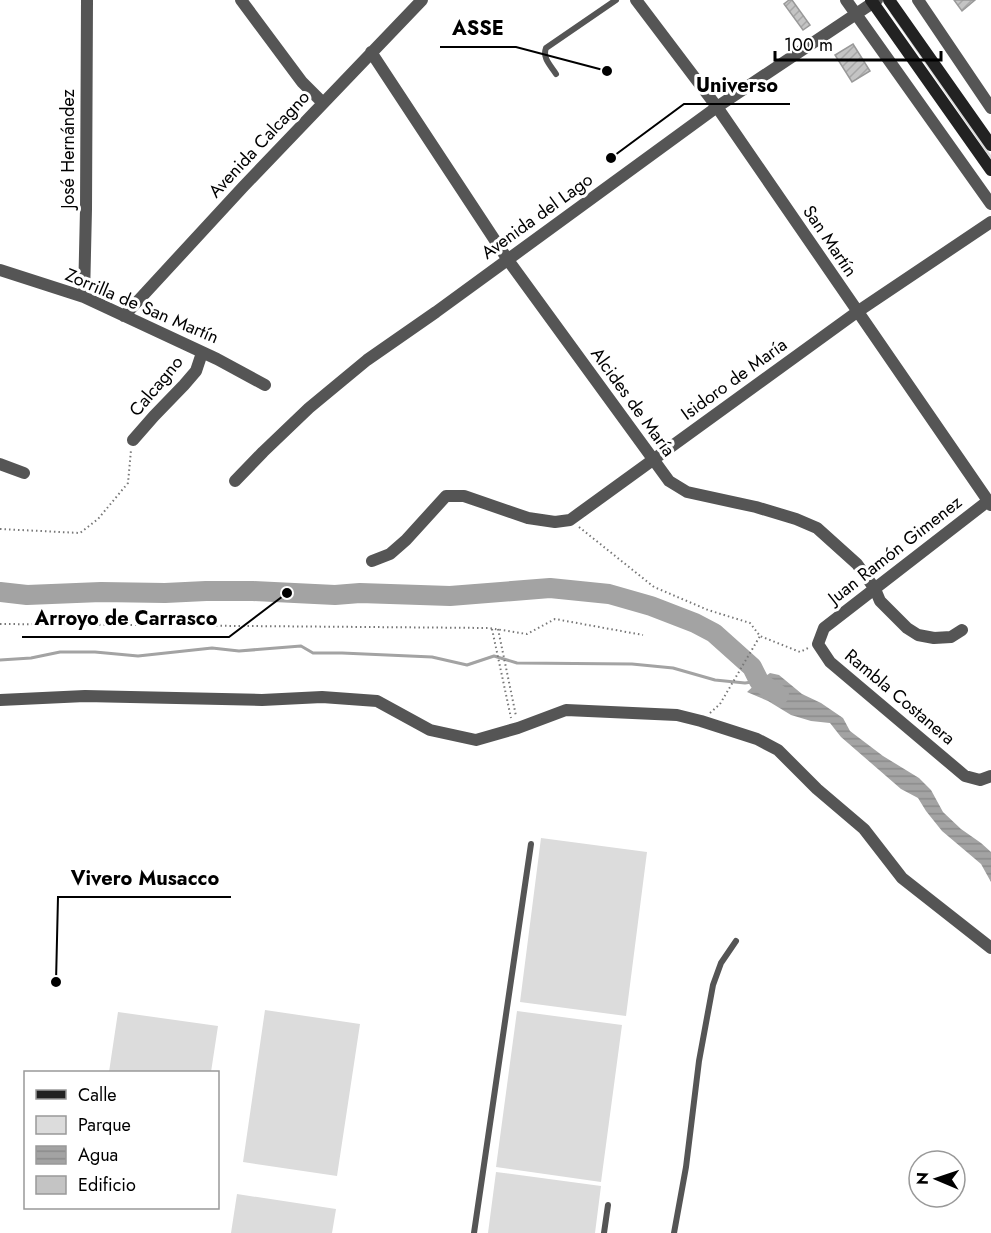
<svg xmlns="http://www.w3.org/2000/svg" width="991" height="1233" viewBox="0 0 991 1233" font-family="Jost,sans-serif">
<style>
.green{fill:#dcdcdc}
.water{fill:url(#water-rules)}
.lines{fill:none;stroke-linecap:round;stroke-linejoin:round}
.stream{stroke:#a3a3a3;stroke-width:3}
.river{stroke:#a3a3a3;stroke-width:20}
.building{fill:url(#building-hatch);stroke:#999;stroke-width:1.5}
.path{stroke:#777;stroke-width:2;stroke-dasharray:1.5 3;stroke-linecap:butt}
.lane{stroke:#555;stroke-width:6}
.street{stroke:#555;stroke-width:12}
.secondary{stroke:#222;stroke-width:12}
.labels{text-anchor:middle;stroke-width:6;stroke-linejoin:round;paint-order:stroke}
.street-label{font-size:18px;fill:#000;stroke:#fff}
.leader{fill:none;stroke:#000;stroke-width:2}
.callout-dot{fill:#000;stroke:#fff;stroke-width:2}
.callout-label{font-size:20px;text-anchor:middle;font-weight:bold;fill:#000;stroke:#fff;stroke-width:6;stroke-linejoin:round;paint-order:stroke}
</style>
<defs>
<pattern id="water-rules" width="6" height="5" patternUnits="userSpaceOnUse" patternTransform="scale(1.5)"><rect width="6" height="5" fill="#a3a3a3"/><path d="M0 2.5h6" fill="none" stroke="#8b8b8b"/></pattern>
<pattern id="building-hatch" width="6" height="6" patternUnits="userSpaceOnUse" patternTransform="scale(1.5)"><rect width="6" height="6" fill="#c4c4c4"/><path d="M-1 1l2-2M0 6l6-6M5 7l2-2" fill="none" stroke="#a7a7a7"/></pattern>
</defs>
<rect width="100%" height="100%" fill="#fff"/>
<path class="green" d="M890,13H891L991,155V159Z
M541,838L647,852L626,1016L520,1002Z
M265,1010L360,1024L337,1176L243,1162Z
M517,1011L622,1025L601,1182L496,1167Z
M118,1012L218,1026L211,1072H109Z
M496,1172L601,1186L595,1233H488Z
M237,1194L336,1209L332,1233H231Z"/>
<path class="water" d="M770,673L779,675L802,694L821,703L843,718L850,731L883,756L919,778L931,790L943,812L961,829L981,843L991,852V882L981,864L942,831L926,811L918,798L901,789L841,737L830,723L811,721L791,715L768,701L747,692L759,681Z"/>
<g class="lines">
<path class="stream" d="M0,660L31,658L60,652H95L138,656L212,648L239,651L301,646L313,653H342L432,657L467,665L494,656L517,663L632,664L673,668L715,680L745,683L759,681"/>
<path class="river" d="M0,592L27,595L101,592L165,593L206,591H253L335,595L360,593L450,596L550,588L609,594L651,606L695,623L714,633L752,667L759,681L764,685L779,695"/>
</g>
<path class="building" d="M789,0H792L810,25L803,30L784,4Z
M954,0H975L962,11Z
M853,44L870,71L852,82L835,55Z"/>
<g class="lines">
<path class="path" d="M579,527L654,587L708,610L750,623L760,636L800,652L808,648
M0,529L80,533L98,519L128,483L131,450
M0,624L489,628L527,634L555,619L643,635
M492,629L511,718
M498,629L516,716
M710,713L720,704L760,636"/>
<path class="lane" d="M556,74C551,66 542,58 546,48L616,0
M474,1233L531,844
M604,1233L608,1205
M674,1233L686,1167L699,1061L713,985L721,963L736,941"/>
<path class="street" d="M241,0L302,82L323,103
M636,0L717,107L991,505
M846,0L991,204
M918,0L991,108
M371,52L508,260L669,481L687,492L756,507L796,519L817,528L857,564L875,589L880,601L907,628L918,635L934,638L951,637L962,630
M0,270L84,297L217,359L265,385
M84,297L86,209L87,0
M124,316L243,187L422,0
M133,440L154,416L184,385L196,371L202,353
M0,464L24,473
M235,481L263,452L309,408L367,360L436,312L717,107L877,0
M988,501L824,628L818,644L830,662L965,776L980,780L991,776
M372,561L390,554L406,540L446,496H464L528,518L555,522L570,520L857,312L991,222
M0,700L85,696L262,700L322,697L377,701L430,730L476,740L518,728L566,710L677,715L701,721L757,739L778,750L817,789L864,829L902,878L991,948"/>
<path class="secondary" d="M871,0L991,170
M889,0L991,145"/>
</g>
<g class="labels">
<g class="street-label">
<text transform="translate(259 144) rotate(-47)" y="6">Avenida Calcagno</text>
<text transform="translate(68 149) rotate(-90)" y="6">José Hernández</text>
<text transform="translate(537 216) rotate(-36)" y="6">Avenida del Lago</text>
<text transform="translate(830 241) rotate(56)" y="6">San Martín</text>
<text transform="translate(142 306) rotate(23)" y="6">Zorrilla de San Martín</text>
<text transform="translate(734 379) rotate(-36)" y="6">Isidoro de María</text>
<text transform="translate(156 386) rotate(-50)" y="6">Calcagno</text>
<text transform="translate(633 402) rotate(54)" y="6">Alcides de María</text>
<text transform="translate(895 550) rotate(-38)" y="6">Juan Ramón Gimenez</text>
<text transform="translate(900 697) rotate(40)" y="6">Rambla Costanera</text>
</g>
</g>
<path class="leader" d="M607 71L516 47H440M611 158L684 104H790M287 593L229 637H22M56 982L58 897H231"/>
<g class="callout-dot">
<circle cx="607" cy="71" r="6"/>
<circle cx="611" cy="158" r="6"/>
<circle cx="287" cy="593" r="6"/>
<circle cx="56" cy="982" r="6"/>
</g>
<g class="callout-label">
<text x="478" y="35">ASSE</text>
<text x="737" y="92">Universo</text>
<text x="126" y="625">Arroyo de Carrasco</text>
<text x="145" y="885">Vivero Musacco</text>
</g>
<rect x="24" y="1071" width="195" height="138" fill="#ffffff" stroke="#999999" stroke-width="1.5"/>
<rect x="36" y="1090" width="30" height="9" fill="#222222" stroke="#999999" stroke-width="1.5"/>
<text x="78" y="1101" font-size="18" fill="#000000">Calle</text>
<rect x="36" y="1116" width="30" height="18" fill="#dcdcdc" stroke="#999999" stroke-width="1.5"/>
<text x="78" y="1131" font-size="18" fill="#000000">Parque</text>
<rect x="36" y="1146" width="30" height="18" fill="url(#water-rules)" stroke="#999999" stroke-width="1.5"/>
<text x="78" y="1161" font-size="18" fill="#000000">Agua</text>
<rect x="36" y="1176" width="30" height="18" fill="#c4c4c4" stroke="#999999" stroke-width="1.5"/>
<text x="78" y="1191" font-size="18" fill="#000000">Edificio</text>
<g transform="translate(937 1179) rotate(272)"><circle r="28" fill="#ffffff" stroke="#999999" stroke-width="1.5"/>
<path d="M0-4.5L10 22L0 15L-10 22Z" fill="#000000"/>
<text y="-9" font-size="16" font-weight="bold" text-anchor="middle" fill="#000000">N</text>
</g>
<path d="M775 51v9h166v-9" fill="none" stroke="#000000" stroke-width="3"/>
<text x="784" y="51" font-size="18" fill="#000000" stroke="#ffffff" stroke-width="4.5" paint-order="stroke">100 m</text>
</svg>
